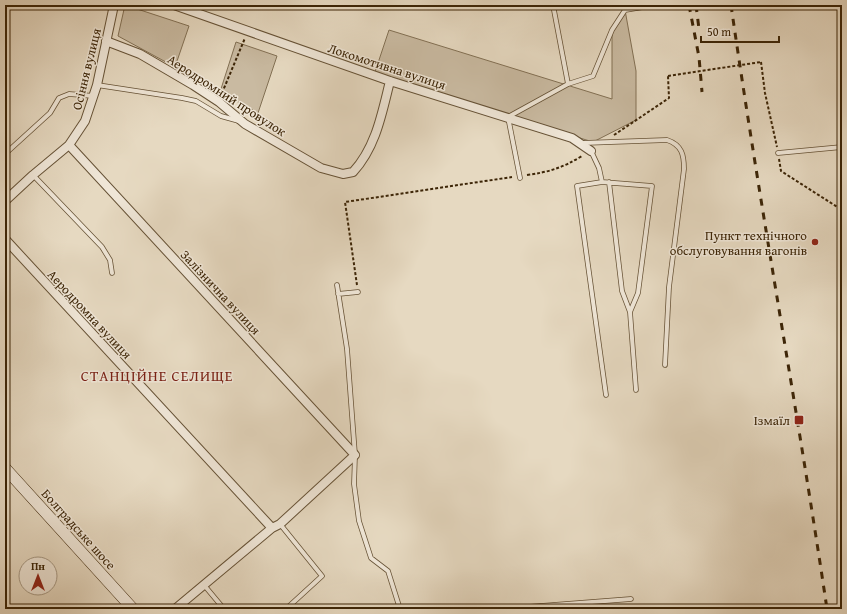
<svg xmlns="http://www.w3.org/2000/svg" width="847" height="614" viewBox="0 0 847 614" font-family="'Gentium Book Plus',serif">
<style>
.green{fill:#c9baa1;stroke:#827054}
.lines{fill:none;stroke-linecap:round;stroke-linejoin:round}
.lane-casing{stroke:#665236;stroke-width:5.5}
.street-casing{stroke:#665236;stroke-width:10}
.secondary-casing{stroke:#3c2507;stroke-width:12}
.path{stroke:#3c2507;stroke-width:2;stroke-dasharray:3 2;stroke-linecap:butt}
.lane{stroke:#efe6d7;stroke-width:4}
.street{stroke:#efe6d7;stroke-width:8}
.secondary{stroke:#efe6d7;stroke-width:11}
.rail{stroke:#3c2507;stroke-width:3;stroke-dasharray:7 7;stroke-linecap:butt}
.path-bridge{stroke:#3c2507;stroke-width:2;stroke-dasharray:3 2;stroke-linecap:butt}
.poi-dot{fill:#8f2418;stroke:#efe6d7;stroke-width:1.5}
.labels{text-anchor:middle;stroke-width:3;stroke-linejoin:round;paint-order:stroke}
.street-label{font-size:13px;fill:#3c2507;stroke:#efe6d7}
.poi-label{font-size:13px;fill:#3c2507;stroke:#efe6d7;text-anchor:end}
.quarter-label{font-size:15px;letter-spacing:1px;fill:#7a1f14;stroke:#efe6d7}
</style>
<rect width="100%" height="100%" fill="#e6d9c1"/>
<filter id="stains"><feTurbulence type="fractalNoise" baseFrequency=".005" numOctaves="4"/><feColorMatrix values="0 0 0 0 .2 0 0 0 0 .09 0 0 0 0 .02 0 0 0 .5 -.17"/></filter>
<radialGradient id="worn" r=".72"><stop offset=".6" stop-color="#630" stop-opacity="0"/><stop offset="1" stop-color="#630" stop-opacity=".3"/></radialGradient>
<path class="green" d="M125,5L189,26L175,67L118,36Z
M625,10L636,71V120L593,142L374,75L389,30L612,99V30Z
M236,42L277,56L258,113L220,92Z"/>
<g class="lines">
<g class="lane-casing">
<path id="lane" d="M553,5L568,84
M97,85L182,98L196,101L221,116L239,121
M583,143L667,140C682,145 684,155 684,169L669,287L665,365
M591,151L599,168L602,182
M778,153L842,147
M5,154L50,113L59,98L69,94L94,96
M33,175L102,247L110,260L112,273
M520,178L508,117L568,84L593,76L612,30L625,10L643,7V5
M609,182L622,291L630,312L636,390
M337,285L347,349L355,455L354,484L359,521L371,558L388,571L400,609
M338,294L358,292
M606,395L577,186L602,182L652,186L638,293L630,312
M280,524L322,576L286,609
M204,585L224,609
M503,609L631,599"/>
</g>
<g class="street-casing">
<path id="street" d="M174,5L390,81L572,138L591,151
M106,41L140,54L193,85L219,102L245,124L321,168L343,174L353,172C376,147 382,113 390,81
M69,145L355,455L280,524L272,528L175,609
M5,201L33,175L69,145L85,121L97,85L114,5
M5,239L272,528"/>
</g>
<g class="secondary-casing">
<path id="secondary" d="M5,468L133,609"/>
</g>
<path class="path" d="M761,62L765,93L777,147
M222,93L245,38
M614,135L669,98L668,76
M779,159L781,171L842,210
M527,175C549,172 562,168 582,156
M357,285L345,202L512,177"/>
<use href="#lane" class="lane"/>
<use href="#street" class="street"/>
<use href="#secondary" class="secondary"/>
<path class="rail" d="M689,5L699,57L702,92
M696,5L699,29
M731,5C760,207 797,407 827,609"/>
<path class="path-bridge" d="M668,76L761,62"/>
</g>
<g class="poi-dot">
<circle cx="815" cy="242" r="4"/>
<rect x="794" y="415" width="10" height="10" rx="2"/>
</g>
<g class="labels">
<g class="street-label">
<text transform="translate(387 66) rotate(18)" y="5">Локомотивна вулиця</text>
<text transform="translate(86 69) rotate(-76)" y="5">Осіння вулиця</text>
<text transform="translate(227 95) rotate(33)" y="5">Аеродромний провулок</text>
<text transform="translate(221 292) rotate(47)" y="5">Залізнична вулиця</text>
<text transform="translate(90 314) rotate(47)" y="5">Аеродромна вулиця</text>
<text transform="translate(79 529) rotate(48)" y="5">Болградське шосе</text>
</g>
<g class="poi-label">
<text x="807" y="240">Пункт технічного<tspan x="807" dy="15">обслуговування вагонів</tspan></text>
<text x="790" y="425">Ізмаїл</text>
</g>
<g class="quarter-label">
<text x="157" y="381">СТАНЦІЙНЕ СЕЛИЩЕ</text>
</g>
</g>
<rect width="847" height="614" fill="none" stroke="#e6d9c1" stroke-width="20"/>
<rect x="6" y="6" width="835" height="602" fill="none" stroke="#3c2507" stroke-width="2"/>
<rect x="10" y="10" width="827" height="594" fill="none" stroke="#3c2507"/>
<g transform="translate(38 576)"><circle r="19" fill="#efe6d7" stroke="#a79984"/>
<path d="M0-3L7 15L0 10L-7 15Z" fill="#8f2418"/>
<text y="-6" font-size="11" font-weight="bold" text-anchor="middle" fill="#3c2507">Пн</text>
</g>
<path d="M701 36v6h78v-6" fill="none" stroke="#3c2507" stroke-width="2"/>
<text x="707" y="36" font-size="12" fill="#3c2507" stroke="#efe6d7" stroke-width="3" paint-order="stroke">50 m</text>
<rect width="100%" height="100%" filter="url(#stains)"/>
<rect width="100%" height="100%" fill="url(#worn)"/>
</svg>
